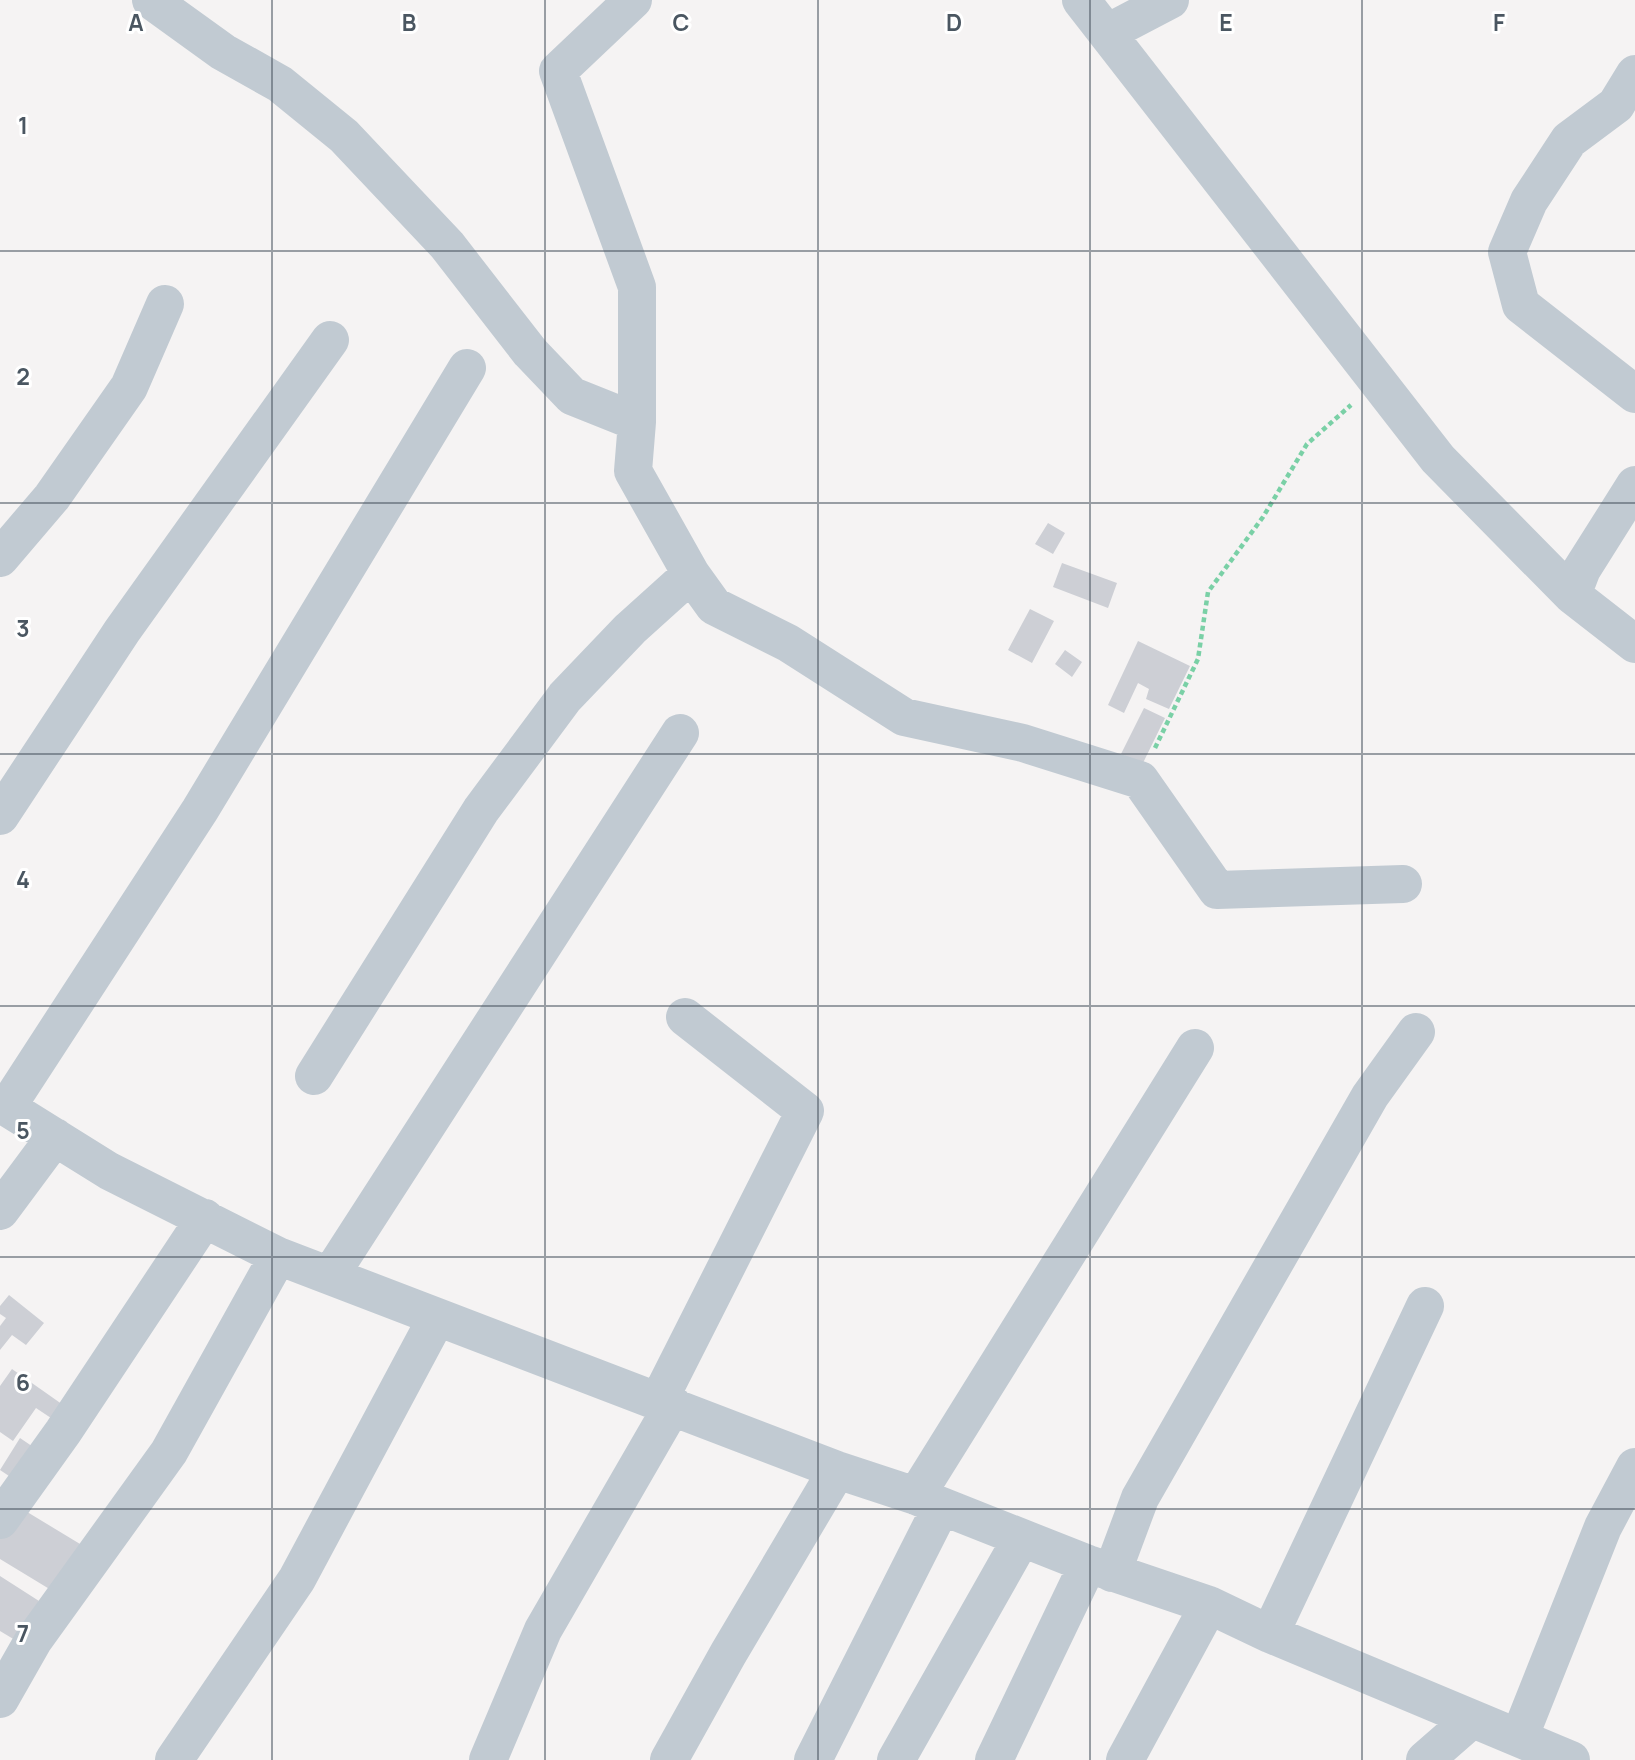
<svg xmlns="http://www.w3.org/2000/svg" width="1635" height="1760" viewBox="0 0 1635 1760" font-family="Manrope,sans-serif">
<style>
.building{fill:#cdcfd5}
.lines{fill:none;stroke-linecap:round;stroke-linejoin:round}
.path{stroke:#7ad0a6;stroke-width:4.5;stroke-dasharray:5 3.5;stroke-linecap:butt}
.minor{stroke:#c1cad2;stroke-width:38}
.grid{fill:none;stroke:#4a5661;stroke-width:2;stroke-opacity:0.55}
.grid-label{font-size:23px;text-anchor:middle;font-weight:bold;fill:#4a5661;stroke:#fff;stroke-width:6;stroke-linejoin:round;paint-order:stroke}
</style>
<rect width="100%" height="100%" fill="#f5f3f3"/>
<path class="building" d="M1048,523L1065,533L1053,554L1035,544Z
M1062,563L1117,583L1108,608L1053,587Z
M1030,609L1054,621L1032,663L1008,650Z
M1138,641L1190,666L1169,709L1146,699L1149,689L1138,683L1124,713L1108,705Z
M1065,650L1082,662L1072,677L1055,664Z
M1144,708L1165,718L1142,765L1121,754Z
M9,1295L44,1323L26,1345L12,1335L0,1350V1326L6,1318L0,1314V1306Z
M12,1369L66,1407L57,1422L36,1408L13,1441L0,1432V1386Z
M20,1438L45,1455L24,1486L0,1470Z
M14,1504L85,1547L56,1593L0,1559V1527Z
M0,1576L39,1601L15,1640L0,1631Z"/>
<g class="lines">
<path class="path" d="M1155,748L1198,659L1208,592L1263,517L1307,444L1351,405"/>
<path class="minor" d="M151,0L223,52L280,84L344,136L447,245L530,352L572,396L637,422
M633,0L558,71L637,287V422L633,471L691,574L714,606L788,643L904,717L1023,743L1140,780L1217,890L1403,884
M1081,0L1438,459L1572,595L1635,644
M1107,33L1170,0
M1635,74L1616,105L1569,140L1529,201L1507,252L1521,305L1635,394
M0,558L52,497L129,387L165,304
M1572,595L1582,569L1635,485
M0,816L122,631L330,340
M314,1076L481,810L565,697L630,629L691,574
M0,1103L109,1171L278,1256L837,1470L916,1496L1088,1564L1209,1605L1270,1634L1571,1760
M7,1107L200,810L467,368
M0,1211L55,1137
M331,1274L680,733
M659,1400L805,1111L685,1017
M916,1496L1195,1048
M0,1520L63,1432L205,1218
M1112,1573L1140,1498L1370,1096L1416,1032
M1270,1634L1425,1306
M0,1699L33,1641L169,1452L278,1256
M1519,1738L1603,1527L1635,1467
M174,1760L297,1579L436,1319
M488,1760L543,1630L673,1405
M669,1760L728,1654L837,1470
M813,1760L941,1507
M896,1760L1021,1539
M994,1760L1088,1564
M1125,1760L1209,1605
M1425,1760L1472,1719"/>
</g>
<path class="grid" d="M272,0V1760M545,0V1760M818,0V1760M1090,0V1760M1362,0V1760M0,251H1635M0,503H1635M0,754H1635M0,1006H1635M0,1257H1635M0,1509H1635"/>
<g class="grid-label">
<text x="136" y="31">A</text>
<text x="409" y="31">B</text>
<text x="681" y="31">C</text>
<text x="954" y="31">D</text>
<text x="1226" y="31">E</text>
<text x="1499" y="31">F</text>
<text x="23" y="134">1</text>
<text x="23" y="385">2</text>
<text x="23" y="637">3</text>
<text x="23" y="888">4</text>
<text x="23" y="1139">5</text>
<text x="23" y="1391">6</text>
<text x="23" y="1642">7</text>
</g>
</svg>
